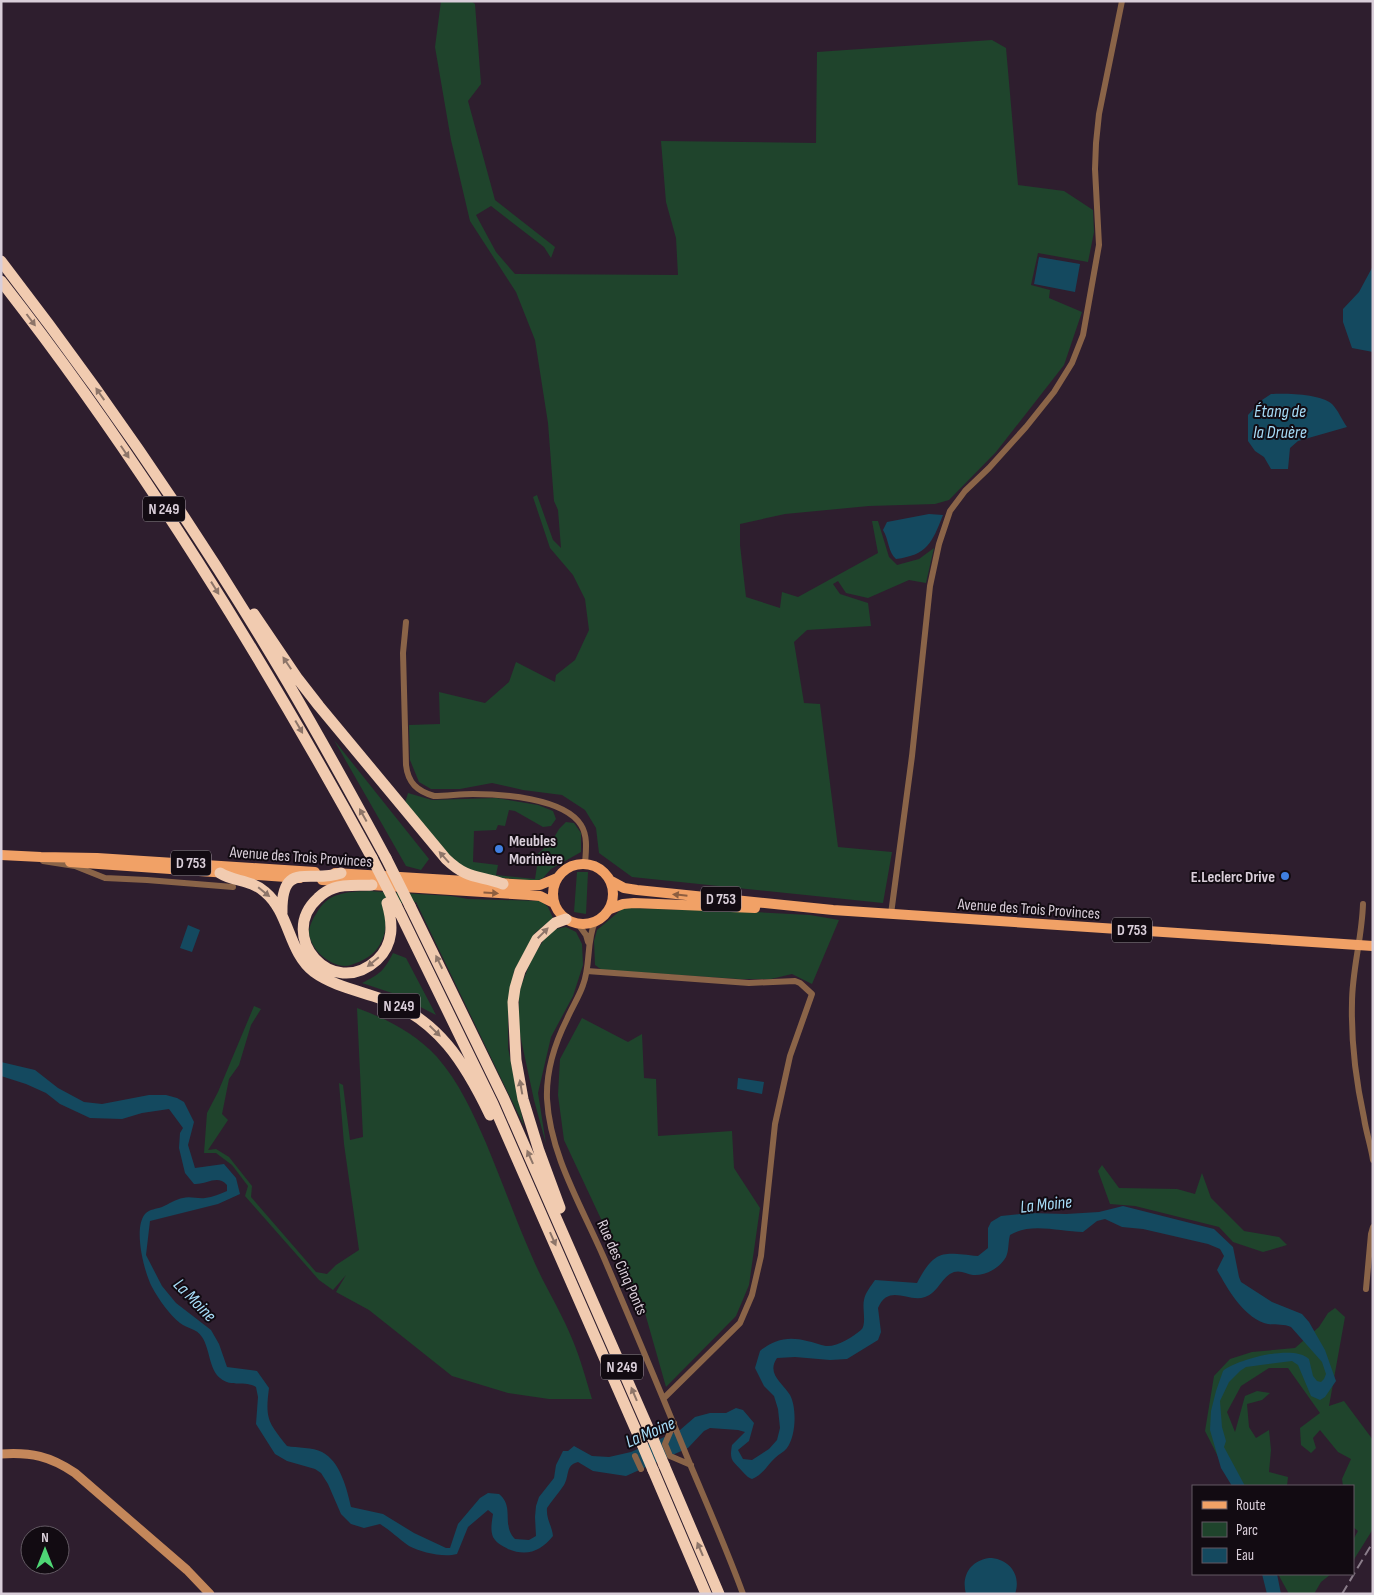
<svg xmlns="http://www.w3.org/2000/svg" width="1374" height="1595" viewBox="0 0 1374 1595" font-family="'Sofia Sans Condensed',sans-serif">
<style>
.green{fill:#1f442c}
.water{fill:#14495f}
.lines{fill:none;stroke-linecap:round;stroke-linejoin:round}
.street{stroke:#8a6448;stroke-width:6}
.secondary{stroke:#c4875a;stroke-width:9}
.primary{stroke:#f1a166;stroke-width:10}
.highway{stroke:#f1cbb0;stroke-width:11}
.rail{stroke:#8a7d8a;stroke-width:2;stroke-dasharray:10 5;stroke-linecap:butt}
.highway-bridge{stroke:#f1cbb0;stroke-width:11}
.oneway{fill:#8d7569}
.oneway2{fill:#8d5e40}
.shop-dot{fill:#3f7fe0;stroke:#120b12;stroke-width:2}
.labels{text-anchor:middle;stroke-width:4;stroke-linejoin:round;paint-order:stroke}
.shield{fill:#120b12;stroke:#9d949d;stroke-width:1}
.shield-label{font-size:15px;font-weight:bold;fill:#d9ced9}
.poi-label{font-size:16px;font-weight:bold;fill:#d9ced9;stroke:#120b12;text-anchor:start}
.street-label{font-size:16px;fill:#d9ced9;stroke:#120b12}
.water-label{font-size:18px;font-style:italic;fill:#a6dcf7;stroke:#120b12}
</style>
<rect width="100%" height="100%" fill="#2e1e2e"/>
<path class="green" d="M441,1H471L475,4L481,84L468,101L495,200L555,247L551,258L544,247L491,206L476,215L496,252L515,274L678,275L676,238L666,202L661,141L816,143L817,52L992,40L1006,48L1018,185L1064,191L1093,210L1094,232L1088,262L1038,253L1031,285L1050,290L1049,298L1082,312L1064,365L996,452L949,500L935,504L869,506L785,514L740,524V545L746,597L780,608L782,592L798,597L878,553L872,521H878L889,557L897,565L919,559L934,548L926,583L909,580L868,598L846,593L838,581L833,584L840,594L868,603L871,626L807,630L794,642L804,703L820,704L838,847L892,852L883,903L632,877L599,853L596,828L585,810L562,795L523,790L492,783L460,789H431L419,782L410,760L409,725L440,724L439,692L485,703L509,682L516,662L555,682L556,675L575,660L589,630L585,599L573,575L550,548L533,497L537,495L553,540L561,548L558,510L554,501L548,423L535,340L516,292L470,221L451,140L435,47Z
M334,740L429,859L421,870L406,866Z
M408,793L432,800L496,798L538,805L553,811L556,819L551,826L543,827L515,811L509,810L505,826L498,825L496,830L474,831L473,862L498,865L496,875L535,879L537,866L534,865L532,859L552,841L559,829L566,822L574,823L581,833V852L551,869L543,878L536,881L479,876L462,870L405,803Z
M577,872H588L586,914L574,912Z
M369,891L451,896L468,899L541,901L548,907L553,918L535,933L514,971L508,1005V1048L524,1126L416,902L382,904C391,929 383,954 356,963C353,964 349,966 345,966C328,965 310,949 309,932C309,927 313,918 316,914C328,892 346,892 369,891Z
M630,908L684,910L696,909L810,915L839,920L812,984L792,974L771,979H739L602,970L595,965L594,941L597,930L622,909Z
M566,927L576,932L582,944L583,965L573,996L551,1037L538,1093L546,1144L534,1100L519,1030V991L532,958L547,935L556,929Z
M393,953L406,958L436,1015L395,994L362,983C380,974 384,971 393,953Z
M254,1006L261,1009L251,1025L239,1065L229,1079L222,1114L228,1120L208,1150L216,1149L229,1157L252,1186L251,1197L316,1272L327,1274L336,1265L359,1250L344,1144L339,1083L343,1085L350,1140L363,1137L357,1008C387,1019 415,1033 437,1057C459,1082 473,1113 486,1143C502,1181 516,1221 533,1259C545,1287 562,1313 573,1341C581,1360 586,1380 592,1399H549L508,1393L452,1376L369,1310L336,1292L346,1275L333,1290L319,1280L245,1196L248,1186L232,1165L216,1153H204L207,1113L218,1092Z
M582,1018L628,1042L642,1034L644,1078L656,1079L658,1136L732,1131L734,1168L760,1208L749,1285L736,1316L666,1387L645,1313L564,1140L558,1095L560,1059Z
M1102,1165L1119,1188L1177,1189L1195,1194L1202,1173L1211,1198L1244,1231L1279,1237L1287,1245L1263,1252L1233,1242L1219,1227L1135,1206L1110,1204L1098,1171Z
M1335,1308L1345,1317L1329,1406L1344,1401L1373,1440V1529L1353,1561V1540L1358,1531L1353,1527V1486H1343L1342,1479L1351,1459L1338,1452L1320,1430L1313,1438L1316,1448L1311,1453L1301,1445L1300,1428L1320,1413L1288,1368H1269L1241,1386L1227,1412L1235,1432L1245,1396L1257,1391L1270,1393L1262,1400L1247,1404L1249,1427L1256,1438L1269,1430L1271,1450L1269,1472L1288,1477L1287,1486H1233L1205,1431L1214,1376L1230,1359L1252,1352L1295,1348L1319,1327L1328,1313Z
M1278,1574H1331L1321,1582L1314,1594H1289Z"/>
<path class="water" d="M1039,257L1080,264L1075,292L1034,284Z
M1373,266V352L1352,348L1343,322V309L1359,292Z
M1271,394C1286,393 1321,394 1332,404C1338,410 1342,420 1347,427L1298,441L1290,448L1288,469H1271L1264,457L1255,451L1248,441V415L1262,400Z
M929,514L943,515C932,543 927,555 896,559C888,552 889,540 883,530L887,522Z
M188,925L200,930L192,952L180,948Z
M1,1062L35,1070L58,1088L84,1102L102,1104L149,1095H166L177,1098L184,1102L194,1122L188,1145L195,1168L224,1164L236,1178L240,1194L218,1204L150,1221L146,1255L162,1286L176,1303L211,1330L219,1344L227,1367L257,1371L269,1388C265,1419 268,1422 287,1446C297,1448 313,1447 322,1452C340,1461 347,1489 351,1507L383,1514L414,1533L446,1548H450L458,1524L480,1498L488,1493L499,1494C515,1507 501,1525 515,1539L529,1540L536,1536L535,1517L536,1506L539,1497L554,1478L556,1465L563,1451H568L574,1446L592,1456L609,1457L631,1452L680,1430L695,1417L710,1413H726L736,1408L743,1410L754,1423L749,1441L738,1450L743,1459L752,1460L769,1449L777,1440L780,1428L778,1409L774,1396L764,1386L755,1368L760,1351C774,1339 789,1336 807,1341C813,1342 820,1345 826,1346C837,1347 853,1337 861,1330C867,1325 862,1308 864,1300C865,1293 871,1286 875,1280L917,1283C935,1249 942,1252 978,1256L988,1248V1228L991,1222L1001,1216L1029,1213L1066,1214L1099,1212L1123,1206L1214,1229L1233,1247L1239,1277L1241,1282L1272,1302L1302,1314L1309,1322L1325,1350L1336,1381L1325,1397L1320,1400L1311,1396L1298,1365L1292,1361L1246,1367L1240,1371L1229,1382L1220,1401L1222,1427L1226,1441L1224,1447L1245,1486H1232L1221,1468L1210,1430L1211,1411L1216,1391L1223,1371C1238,1359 1294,1344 1309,1359L1313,1376L1317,1381L1321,1382L1324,1379L1326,1374L1322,1362L1291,1327C1282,1323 1272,1326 1264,1323C1241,1314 1228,1289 1217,1270L1224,1256L1220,1249L1208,1244L1143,1229L1122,1227L1105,1219L1097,1221L1083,1232C1060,1232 1031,1222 1010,1235C1008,1242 1009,1251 1006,1257C1000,1268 985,1276 973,1275C967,1274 961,1270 954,1272C942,1276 938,1293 925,1297C908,1303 889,1283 878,1308L881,1332L878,1340L847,1359L830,1360L795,1357L777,1358C766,1374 783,1383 790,1395C797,1408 796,1436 787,1448C784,1452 779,1454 775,1458C767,1465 763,1475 752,1479C747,1477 746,1475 742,1471C733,1461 729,1461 732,1445L745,1432L738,1430L710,1428L704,1431L688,1448L626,1476L593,1471L578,1462C565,1465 570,1475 564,1485C559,1493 552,1500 547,1508C546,1519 552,1526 553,1536C541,1551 527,1557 508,1549C503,1546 496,1543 493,1537C490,1530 492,1521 493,1514L488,1510L468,1527L457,1554C443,1558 421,1552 409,1546C399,1539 390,1530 380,1524L364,1528L351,1524L341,1514L328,1484L321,1473L315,1469L287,1461L275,1454L256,1424L258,1397L256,1387C245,1380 232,1388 220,1378C209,1369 210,1349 202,1337C196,1328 188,1329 180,1323C169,1314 159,1300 152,1287C144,1272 133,1228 145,1214C150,1209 156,1209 162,1207C169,1204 176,1199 183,1198C190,1196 198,1199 205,1198C213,1197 220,1194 227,1191V1185C217,1174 207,1185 194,1184L185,1173L179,1148L180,1133L183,1128L169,1109L142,1113L122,1119L90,1118L60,1104L46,1093L26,1084L1,1076Z
M738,1078L764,1082L762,1094L737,1089Z
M989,1558C1008,1558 1022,1574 1015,1594H966C961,1576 970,1561 989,1558Z
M1262,1574H1277L1281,1594H1267Z"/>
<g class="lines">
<path class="street" d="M406,622L403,653L406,765C408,783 417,791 434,796C447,796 460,794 473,794C502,794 564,798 581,825C588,836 586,851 585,864
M43,861L75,866L105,878L147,880L233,887
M1363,904C1362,938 1352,970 1352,1003C1351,1041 1356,1081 1364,1118C1366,1132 1371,1146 1373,1160
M891,914L912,756L930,586L939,544L950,511L965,491L989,468L1026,427L1054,392L1072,363L1083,335L1099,245L1095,169L1096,143L1099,114L1122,1
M595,922C586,942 591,964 583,985C579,997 572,1007 567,1019C555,1043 546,1071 547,1099C550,1155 582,1207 604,1258C633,1326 662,1395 690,1464C708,1507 727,1550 743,1594
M578,924L586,935L588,942
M587,971L749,983L795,981L800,983L812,994L790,1056L775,1124L761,1256L752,1295L740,1323L664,1398
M1366,1289L1371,1234L1373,1227
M674,1423L665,1444L670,1456L691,1465
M635,1456L641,1469"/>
<path class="secondary" d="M1,1454C31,1452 50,1456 75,1473L187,1570L210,1594"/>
<path class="primary" d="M1,855L41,857L97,858L315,872
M70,862L300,878
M553 894a30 30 0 1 1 60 0a30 30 0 1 1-60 0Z
M335,873L530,885H540L557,878
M322,880L353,882L372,885L529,895L540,896L554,903
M611,881L624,888L637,890L833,910L1373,946
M610,909L623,904L634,903L755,908"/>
<path class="highway" d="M1,261C105,396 202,537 288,683C322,741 354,799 386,858
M1,281C142,462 262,657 372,858
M254,614L298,679L319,706L446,859C468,880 478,875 503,884
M220,873C234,882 250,879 265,892C290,913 288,952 314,972C333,986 360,991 382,999C438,1019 465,1063 490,1115
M372,885C360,886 345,884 334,888C328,890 322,894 318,898C276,936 332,1001 377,960C394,944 393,924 387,903
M396,905L493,1104L642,1444
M410,906L504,1099L653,1439
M282,913C281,859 310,884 341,873
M560,1208L539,1151L523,1099L516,1060L513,1002L515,988L520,971L537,939L555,923L566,919
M664,1465L719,1594
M653,1470L706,1594"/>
<path class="rail" d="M1342,1594L1373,1542"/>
<path class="highway-bridge" d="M372,858L396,905
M386,858L410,906
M653,1439L664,1465
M642,1444L653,1470"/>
</g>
<defs><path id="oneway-solid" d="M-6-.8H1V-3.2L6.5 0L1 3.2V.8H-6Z" transform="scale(1.25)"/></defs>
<g class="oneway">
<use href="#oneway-solid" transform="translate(31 320) rotate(53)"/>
<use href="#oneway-solid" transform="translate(100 394) rotate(-125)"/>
<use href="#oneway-solid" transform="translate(125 452) rotate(56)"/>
<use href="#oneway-solid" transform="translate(215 588) rotate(58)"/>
<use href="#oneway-solid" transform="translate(287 663) rotate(-124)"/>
<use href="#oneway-solid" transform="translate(299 727) rotate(60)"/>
<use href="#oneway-solid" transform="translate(363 815) rotate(-119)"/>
<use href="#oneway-solid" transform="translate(444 857) rotate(-132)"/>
<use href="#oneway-solid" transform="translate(264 892) rotate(39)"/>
<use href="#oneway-solid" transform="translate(543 933) rotate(-45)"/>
<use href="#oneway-solid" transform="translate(373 962) rotate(141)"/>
<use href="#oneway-solid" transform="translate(439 962) rotate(-116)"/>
<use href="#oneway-solid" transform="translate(435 1031) rotate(44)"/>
<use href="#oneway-solid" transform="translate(521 1087) rotate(-100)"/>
<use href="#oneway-solid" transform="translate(530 1157) rotate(-114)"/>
<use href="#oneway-solid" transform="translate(553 1239) rotate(66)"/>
<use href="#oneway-solid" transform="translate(634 1394) rotate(-113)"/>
<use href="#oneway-solid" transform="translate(700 1549) rotate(-113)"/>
</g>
<g class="oneway2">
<use href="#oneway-solid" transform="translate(491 893) rotate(3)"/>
<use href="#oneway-solid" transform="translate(680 895) rotate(-174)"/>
</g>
<g class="shop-dot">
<circle cx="499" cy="849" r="5"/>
<circle cx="1285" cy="876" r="5"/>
</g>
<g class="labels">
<g class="shield">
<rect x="143" y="496.5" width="42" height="25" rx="4"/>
<rect x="171" y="850.5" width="40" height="25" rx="4"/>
<rect x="701" y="886.5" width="40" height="25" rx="4"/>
<rect x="1112" y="917.5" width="40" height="25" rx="4"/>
<rect x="378" y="993.5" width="42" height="25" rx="4"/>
<rect x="601" y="1354.5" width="42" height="25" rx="4"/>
</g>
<g class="shield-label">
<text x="164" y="514">N 249</text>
<text x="191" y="868">D 753</text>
<text x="721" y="904">D 753</text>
<text x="1132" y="935">D 753</text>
<text x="399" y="1011">N 249</text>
<text x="622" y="1372">N 249</text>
</g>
<g class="poi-label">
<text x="509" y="846">Meubles<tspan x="509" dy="18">Morinière</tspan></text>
<text x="1275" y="882" text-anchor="end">E.Leclerc Drive</text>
</g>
<g class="street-label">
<text transform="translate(301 856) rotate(4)" y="6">Avenue des Trois Provinces</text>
<text transform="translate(1029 908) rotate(4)" y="6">Avenue des Trois Provinces</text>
<text transform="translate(623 1267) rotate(66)" y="6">Rue des Cinq Ponts</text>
</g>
<g class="water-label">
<text x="1280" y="417">Étang de<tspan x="1280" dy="21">la Druère</tspan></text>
<text transform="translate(1046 1204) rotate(-6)" y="6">La Moine</text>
<text transform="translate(195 1300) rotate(46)" y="6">La Moine</text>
<text transform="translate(650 1432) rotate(-23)" y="6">La Moine</text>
</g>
</g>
<rect width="1374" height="1595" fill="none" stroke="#d9ced9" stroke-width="5"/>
<rect x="1192" y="1485" width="162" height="90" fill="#120b12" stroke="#625962"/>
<rect x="1202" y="1501" width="25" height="8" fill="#f1a166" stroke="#625962"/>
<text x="1236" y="1510" font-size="15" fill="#d9ced9">Route</text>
<rect x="1202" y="1522" width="25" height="15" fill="#1f442c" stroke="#625962"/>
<text x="1236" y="1535" font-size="15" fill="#d9ced9">Parc</text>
<rect x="1202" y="1548" width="25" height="15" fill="#14495f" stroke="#625962"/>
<text x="1236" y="1560" font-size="15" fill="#d9ced9">Eau</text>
<g transform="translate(45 1550)"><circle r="24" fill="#120b12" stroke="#625962"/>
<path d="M0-4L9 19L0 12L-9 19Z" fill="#4ed675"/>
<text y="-8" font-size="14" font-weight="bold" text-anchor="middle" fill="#d9ced9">N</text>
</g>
</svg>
